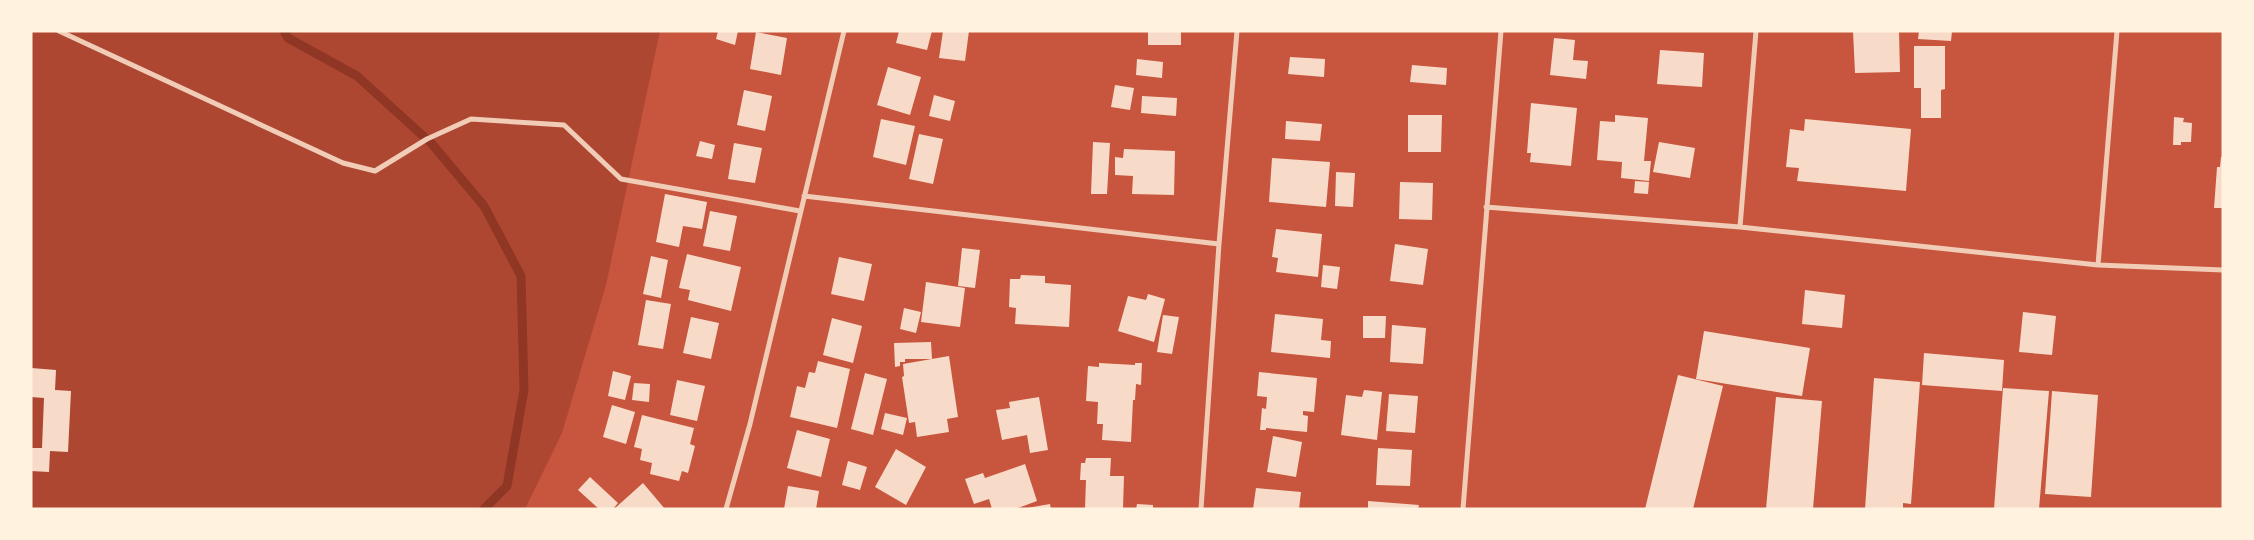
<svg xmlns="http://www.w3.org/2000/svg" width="2254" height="540" viewBox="0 0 2254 540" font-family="'Asap Condensed',sans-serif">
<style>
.green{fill:#ae4732}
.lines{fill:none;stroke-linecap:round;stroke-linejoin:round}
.stream{stroke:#8f3625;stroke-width:9}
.building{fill:#f7dbc8}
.minor{stroke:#f1ccb7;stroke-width:5}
</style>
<rect width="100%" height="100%" fill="#c8553d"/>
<path class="green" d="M31,31H660L606,285L562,433L525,509H31Z"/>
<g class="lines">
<path class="stream" d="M284,31L288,38L357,76L432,144L484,206L521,276L524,390L507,486L484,509"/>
</g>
<path class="building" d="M718,31H738L735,45L716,39Z
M899,31H932L927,50L896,43Z
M943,31H969L965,61L939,58Z
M1148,31H1181V45H1148Z
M1853,31H1899L1900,72L1855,73Z
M1919,31H1952L1951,41L1918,39Z
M756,32L787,38L781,75L750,69Z
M1554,38L1575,40L1573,60L1588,61L1586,79L1550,75Z
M1914,46H1945V89L1941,90V118H1921V88H1914Z
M1660,50L1704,53L1702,87L1657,84Z
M1290,57L1325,59L1324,77L1288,74Z
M1137,59L1163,62L1162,78L1136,75Z
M1412,65L1447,68L1446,85L1410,82Z
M888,67L921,77L910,115L877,105Z
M1115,85L1134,88L1130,110L1111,107Z
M744,90L772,96L765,131L737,125Z
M934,95L955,101L950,121L929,116Z
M1142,96L1177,98L1176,116L1141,113Z
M1531,103L1577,108L1571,166L1530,162L1531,153H1527Z
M1408,115H1442L1441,152H1408Z
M1615,115L1648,118L1644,161H1651L1649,181L1621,178L1622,162L1597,160L1600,121L1615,122Z
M2174,117L2184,118L2183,122L2192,123L2191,142H2181V145H2173Z
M881,119L915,126L906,165L873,157Z
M1805,119L1911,129L1906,191L1797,181L1799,168L1786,167L1790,129L1804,131Z
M1286,121L1322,124L1320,141L1285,139Z
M919,134L943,139L933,184L909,179Z
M700,141L715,145L712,159L696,156Z
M1093,142L1110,143L1107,194H1091Z
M1659,142L1695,148L1690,178L1653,172Z
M734,143L762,148L755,183L728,179Z
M1124,149L1175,151L1174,195L1132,194L1133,176L1115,175V157L1123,158Z
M2221,157H2223V208H2214L2217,167H2220Z
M1272,158L1330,162L1326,207L1269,202Z
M1336,172L1355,173L1353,207L1335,206Z
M1635,181L1649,182L1648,194L1634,193Z
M1400,182L1433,183L1432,220L1399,219Z
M665,194L707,202L702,229L683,226L679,247L656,242Z
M710,211L737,216L730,251L703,246Z
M1276,229L1322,234L1318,277L1276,272L1278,258L1272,257Z
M1395,244L1428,249L1423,285L1390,281Z
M962,248L980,250L975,288L958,286Z
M687,254L741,267L731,311L688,300L690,290L679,288Z
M651,256L668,260L661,298L643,294Z
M839,257L872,264L864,301L831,294Z
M1323,265L1340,267L1337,289L1321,287Z
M1021,275L1045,276V283L1071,285L1069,327L1015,324L1016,308L1009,307L1010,279H1020Z
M926,282L965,288L960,327L921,322Z
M1805,290L1845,295L1842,328L1802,324Z
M1148,294L1165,299L1154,342L1118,331L1128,296L1146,300Z
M646,300L671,304L663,349L638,345Z
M904,308L921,312L916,333L900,329Z
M2023,312L2056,316L2052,355L2019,352Z
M1275,314L1323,319L1321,340L1331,341L1330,358L1271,352Z
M1163,315L1179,317L1172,354L1157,352Z
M1363,316H1386L1385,338H1363Z
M691,317L719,323L711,359L683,353Z
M832,318L862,326L853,363L823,355Z
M1392,325L1426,328L1423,364L1390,362Z
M1704,331L1810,348L1802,396L1696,379Z
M931,342L932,359H905V362H900V366L895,367L894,343Z
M1924,353L2004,360L2002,391L1922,385Z
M949,356L958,417L947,419L949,432L917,437L915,422L909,423L902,377L904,376L903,364Z
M818,361L850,369L837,428L790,417L797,386L805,388L809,372L815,373Z
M1099,363L1135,365V363H1142L1141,385L1136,384L1135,400H1133L1131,442L1102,440L1103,424H1097L1098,402L1086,401L1088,366L1099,367Z
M31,368L56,370L55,390L71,391L68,452L50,451L49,472L31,471V448H42L44,398L31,397Z
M613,371L631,376L625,400L608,396Z
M1259,372L1317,378L1314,412L1303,411V415L1308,416L1307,432L1266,428V430H1260L1262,408L1266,409L1267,397L1257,396Z
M865,373L887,379L873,435L851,429Z
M1678,375L1723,386L1693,509H1645Z
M1874,378L1920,382L1911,504L1903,503V509H1865Z
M677,380L705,386L697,421L670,415Z
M634,383L650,384L649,402L632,400Z
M2003,388L2049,391L2039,509H1994Z
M1364,390L1382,392L1377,440L1341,435L1346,395L1362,397Z
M2052,391L2098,395L2091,497L2045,494Z
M1389,394L1418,396L1415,433L1386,431Z
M1039,397L1048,450L1030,453L1027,435L1002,440L996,410L1010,408L1009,402Z
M1776,397L1822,401L1813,509H1766Z
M612,405L635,412L626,444L603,437Z
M885,413L907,418L903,435L881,429Z
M642,415L694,428L690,444L695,446L688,473L682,471L679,481L650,474L652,463L640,460L642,449L634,447Z
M797,430L830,439L821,477L787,468Z
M1273,436L1302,442L1296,477L1267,472Z
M1378,448L1412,450L1410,486L1376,485Z
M896,449L926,467L906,505L875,487Z
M1086,458H1111L1110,476H1124L1123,509H1085L1086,480H1080L1081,463H1085Z
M848,461L867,467L860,490L842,485Z
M1025,464L1037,501L1015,509H992L989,499L974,504L965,479L983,473L985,478Z
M590,477L618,503L613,509H599L578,490Z
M643,483L665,509H614Z
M788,486L819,491L816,509H784Z
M1256,488L1301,492L1299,509H1253Z
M1368,501L1419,505L1418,509H1368Z
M1050,504L1051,509H1027V508Z
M1137,504L1153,505V509H1136Z"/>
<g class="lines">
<path class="minor" d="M59,31L343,163L375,171L427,139L471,119L564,125L621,179L800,211
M804,196L1219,244
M1486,207L1740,227L2098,265L2223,270
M1740,227L1756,31
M2098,265L2117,31
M726,509L750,424L844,31
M1201,509L1219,244L1237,31
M1463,509L1501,31"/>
</g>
<rect width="2254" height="540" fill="none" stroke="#fff3e0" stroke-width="65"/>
</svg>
